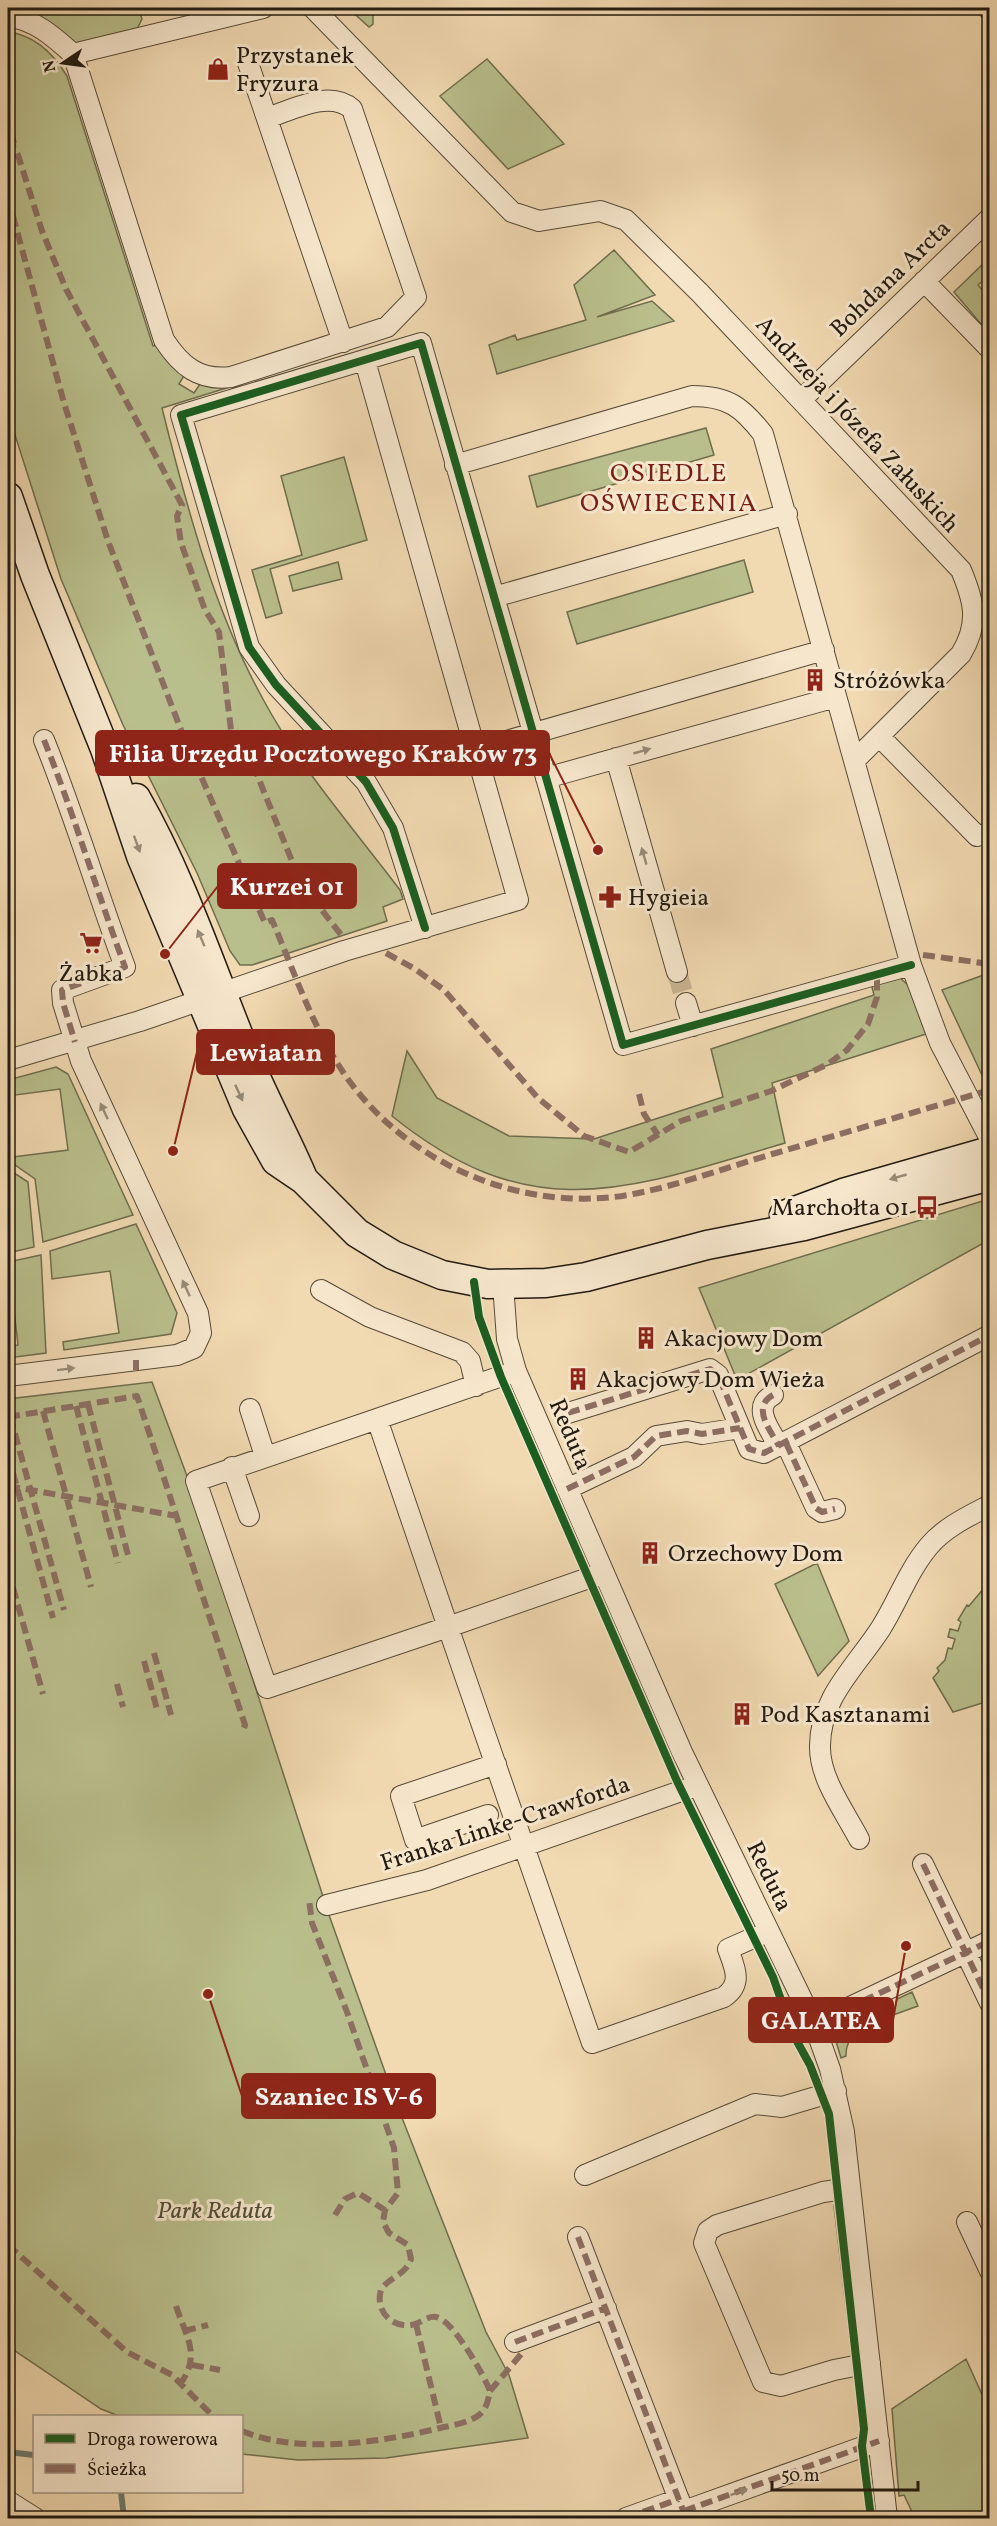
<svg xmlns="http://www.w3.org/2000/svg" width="997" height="2526" viewBox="0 0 997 2526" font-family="Vollkorn,serif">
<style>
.green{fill:#b9bf8c;stroke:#6e6d4e;stroke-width:1.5}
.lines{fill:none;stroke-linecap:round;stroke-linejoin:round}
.stream{stroke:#6b7a6f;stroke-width:6}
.street-tunnel{stroke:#c8b391;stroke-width:20;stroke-dasharray:20 10;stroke-linecap:butt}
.street-casing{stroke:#564a39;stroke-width:22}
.secondary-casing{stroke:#221b11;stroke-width:31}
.street{stroke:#f6e6cc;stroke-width:20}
.secondary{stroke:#f6e6cc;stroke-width:28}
.quiet{stroke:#8d6e63;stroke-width:6;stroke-dasharray:12 6;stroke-linecap:butt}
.cycleway-casing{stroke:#f6e6cc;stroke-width:11}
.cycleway{stroke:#1b5e20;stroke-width:8}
.oneway{fill:#978b78}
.labels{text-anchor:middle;stroke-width:6;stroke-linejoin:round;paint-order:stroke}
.poi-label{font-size:24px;fill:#221b11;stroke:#f6e6cc;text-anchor:start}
.street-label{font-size:24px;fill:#221b11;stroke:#f6e6cc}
.park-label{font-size:24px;font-style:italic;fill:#4f4c36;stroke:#f6e6cc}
.neighbourhood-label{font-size:26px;letter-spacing:1.5px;fill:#7a1f14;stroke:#f6e6cc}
.leader{fill:none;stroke:#8f2418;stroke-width:2}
.callout-dot{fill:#8f2418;stroke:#f6e6cc;stroke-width:2}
.callout{fill:#8f2418;stroke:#8f2418;stroke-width:2}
.callout-label{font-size:26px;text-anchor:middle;font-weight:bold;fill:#fff}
</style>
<rect width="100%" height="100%" fill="#f1d9b1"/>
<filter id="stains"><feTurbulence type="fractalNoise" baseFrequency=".00333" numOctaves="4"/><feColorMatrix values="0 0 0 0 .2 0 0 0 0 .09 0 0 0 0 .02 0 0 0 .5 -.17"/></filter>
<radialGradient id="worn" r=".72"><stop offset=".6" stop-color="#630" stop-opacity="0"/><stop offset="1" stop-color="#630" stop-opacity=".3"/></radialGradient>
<path class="green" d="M17,8H103L108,14L138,8L142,19L137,29L76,43L28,10Z
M348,8H373V24L369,27Z
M8,32C35,35 53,53 67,76L153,346L159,345L185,374L179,384L194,393L200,384L233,386L162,408C187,508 214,611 264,701C301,769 354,829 400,890L403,899L383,907L387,921L252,965H240L230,951L197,873L123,725L61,579L8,413Z
M487,59L564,144L508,169L440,96Z
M614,250L655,295L597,317L652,301L674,321L497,374L489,345L515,335L517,340L586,320L574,285Z
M989,258V275L978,285L987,295L989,294L986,320L981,324L954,292Z
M706,428L714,455L537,507L529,476Z
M344,457L367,540L270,569L282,613L266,618L252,570L302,555L281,476Z
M744,560L753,592L577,644L567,612Z
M338,562L342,579L293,591L289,576Z
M989,973H990L989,1090L942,990Z
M900,978L908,985L926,1034L772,1083L785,1143C629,1189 533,1230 392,1116L407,1051L437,1098L509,1136L594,1139L723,1097L711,1049L874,995L871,983Z
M56,1067L68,1074L133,1215L43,1242L35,1179L8,1160V1126L13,1157L68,1150L60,1089L8,1096V1080Z
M8,1169L28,1182L34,1247L8,1253Z
M989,1199V1240L737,1380L699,1288Z
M136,1224L177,1313L171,1334L64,1350L63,1342L119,1333L110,1271L52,1279L50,1251Z
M41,1255L46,1353L8,1358V1347L18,1345L11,1284H8V1262Z
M152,1382L187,1476L329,1915L395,2100L486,2332L509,2375L528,2438L386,2458L298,2460L242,2454V2416H119L101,2409L8,2346V1399Z
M817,1563L849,1641L818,1676L775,1584Z
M989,1582V1701L953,1712L933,1678L939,1671L937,1668L945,1660L948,1648L952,1649L955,1639L948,1637L950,1629L958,1631L961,1622L958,1620L967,1605L969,1606Z
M912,1992L918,2006L893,2015L897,1999Z
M890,2002L889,2013C869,2015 845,2035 846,2056L841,2058L835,2038L843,2024Z
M834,2206L837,2208L851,2350Z
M966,2359L989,2410V2518H915L904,2495L899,2496L892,2409Z"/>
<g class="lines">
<path class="stream" d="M8,2452L34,2455
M121,2492L124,2518"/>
<path class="street-tunnel" d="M677,972L686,1003"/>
<g class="street-casing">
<path id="street" d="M313,8L512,212L539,221L600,211L626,220L700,293L961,570C974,601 980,623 961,654L855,760
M988,8L990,11
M8,16C35,20 53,36 73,54L263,8
M73,54L164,340C181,366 199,381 231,377L387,327L416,297L352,109C330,89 292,110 267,118
M248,63L343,342
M924,281L990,349
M801,400L990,218
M455,465L692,396C728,396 742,407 763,434L911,965L940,1043L990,1139
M494,597L787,514
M879,736L977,836L990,833
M475,750L824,650
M616,758L677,972
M546,778L836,697
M425,928L393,828L366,782L276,685L249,647L181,415L421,343L623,1045L911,965
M686,1003L693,1026
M8,1060L140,1021L344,951L518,900L365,361
M503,1284L507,1339L516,1371L682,1752L814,2024L830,2069L844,2132L887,2518
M321,1290L370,1317L462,1352L470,1361L476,1386
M8,1376L177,1355L194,1348L201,1333L198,1313L81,1061L63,1003L62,990L125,967C97,892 74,814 44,740
M773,1395C751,1407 770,1430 779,1446
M250,1409L265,1456
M568,1413L710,1369L718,1375L749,1449L764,1453L990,1335
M377,1419L516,1371
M786,1443L816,1508L822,1512L835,1509
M232,1467L249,1516
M567,1489L634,1457L656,1436L687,1431L702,1434L740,1428
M603,1573L448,1627L377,1419L196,1481L267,1688L448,1627L592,2043L724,1997C743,1984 735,1968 728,1949L769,1931
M488,1815L415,1840L401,1796L496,1764
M859,1839C845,1812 820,1779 820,1748C819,1698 856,1667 881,1628C898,1601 908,1571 929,1546C945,1527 969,1516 990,1505
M923,1864L990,2003
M327,1905L427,1880L698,1785
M814,2024L990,1941
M585,2175L755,2104L782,2107L836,2091
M850,2188L823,2192L717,2225L708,2231L704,2243L763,2382L781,2386L834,2370L870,2363
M967,2222L990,2271
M578,2237L686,2518
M515,2342L606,2308
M8,2501L35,2518
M684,2511L879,2441
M626,2518L679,2499"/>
</g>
<g class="secondary-casing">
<path id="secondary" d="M8,497L35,575L105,749L141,856L247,1109L276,1161L304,1180L357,1233L393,1255L442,1275L488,1284L546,1283L586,1277L707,1245L804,1226L990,1176
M136,798C184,882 214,977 251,1066C267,1104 287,1140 303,1178
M784,1215L843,1193L990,1151"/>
</g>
<use href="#street" class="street"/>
<use href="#secondary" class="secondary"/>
<path class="quiet" d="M8,114L14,144
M8,138L18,155L42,231L66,289L182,505L177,516L181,543L205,610L219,632L231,730L256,772L294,866L308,892L342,936
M8,198L64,403L108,541L183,735L265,923L272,920C294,971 312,1026 343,1072C404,1163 520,1213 628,1195C678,1186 727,1167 776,1153C847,1132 918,1111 990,1090
M44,740C74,814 97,892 125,967L62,990L63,1003L75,1042
M386,953L415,969L444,990L538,1098L584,1136L629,1152L681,1121L771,1091L828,1064L847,1050L868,1024L877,997V974
M923,955L990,964
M639,1094L644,1114L658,1135
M136,1360V1370
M773,1395C751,1407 770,1430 779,1446
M88,1404L128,1555
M76,1406L118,1563
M43,1411L91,1587
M568,1413L710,1369L718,1375L749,1449L764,1453L990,1335
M10,1416L64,1610
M8,1417L137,1396L245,1725L242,1733
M786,1443L816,1508L822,1512L835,1509
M8,1455L53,1618
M8,1486L177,1516
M567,1489L634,1457L656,1436L687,1431L702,1434L740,1428
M8,1570L43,1694
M154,1653L171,1715
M144,1661L158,1713
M117,1684L123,1707
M923,1864L990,2003
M814,2024L990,1941
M335,2215L345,2199L358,2193L385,2210
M578,2237L686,2518
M8,2245L127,2352L172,2375L213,2416
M176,2306C186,2337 201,2354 181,2383
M416,2324L441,2428
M184,2331L208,2325
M515,2342L606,2308
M192,2365L220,2370
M490,2391L522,2353
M242,2431C299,2455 382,2442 440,2428C453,2425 468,2423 479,2415C487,2409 488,2400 490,2391C484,2375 456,2327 441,2319C430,2312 421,2324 411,2325C390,2328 375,2309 381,2290C389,2277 406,2275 411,2259L408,2245L389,2233L383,2222L385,2210L398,2193L394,2148L347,2012L312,1923L309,1899
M684,2511L879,2441
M626,2518L679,2499"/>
<g class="cycleway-casing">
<path id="cycleway" d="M425,928L393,828L366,782L276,685L249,647L181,415L421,343L623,1045L911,965
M474,1282L479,1317L501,1377L677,1781L773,1977L793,2034L810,2065L829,2114L864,2429L862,2446L871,2518"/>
</g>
<use href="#cycleway" class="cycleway"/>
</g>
<defs><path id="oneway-solid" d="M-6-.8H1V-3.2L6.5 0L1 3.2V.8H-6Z" transform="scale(1.5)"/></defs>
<g class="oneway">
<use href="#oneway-solid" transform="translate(642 751) rotate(-16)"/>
<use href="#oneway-solid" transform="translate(137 844) rotate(70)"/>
<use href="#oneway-solid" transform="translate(644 856) rotate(-106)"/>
<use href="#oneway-solid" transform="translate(201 938) rotate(-113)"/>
<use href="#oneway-solid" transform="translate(239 1093) rotate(65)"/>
<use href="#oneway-solid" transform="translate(104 1111) rotate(-115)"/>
<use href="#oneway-solid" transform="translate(898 1177) rotate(164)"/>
<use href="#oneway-solid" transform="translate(186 1288) rotate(-115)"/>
<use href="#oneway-solid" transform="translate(66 1369) rotate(-7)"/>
<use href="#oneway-solid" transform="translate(739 2492) rotate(-20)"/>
</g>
<defs>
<g id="shop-bare" transform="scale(1.8)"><path d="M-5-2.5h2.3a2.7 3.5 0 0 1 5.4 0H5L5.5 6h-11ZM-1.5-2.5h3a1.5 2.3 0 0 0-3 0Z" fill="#8f2418" stroke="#f6e6cc" stroke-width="2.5" paint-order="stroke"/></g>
<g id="building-bare" transform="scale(1.8)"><path d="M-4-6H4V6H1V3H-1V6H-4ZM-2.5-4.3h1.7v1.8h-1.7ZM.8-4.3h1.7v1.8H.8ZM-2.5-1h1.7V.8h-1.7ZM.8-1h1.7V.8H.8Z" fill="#8f2418" stroke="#f6e6cc" stroke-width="2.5" paint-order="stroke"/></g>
<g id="pharmacy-bare" transform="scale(1.8)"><path d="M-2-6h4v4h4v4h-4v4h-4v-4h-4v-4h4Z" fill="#8f2418" stroke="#f6e6cc" stroke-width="2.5" paint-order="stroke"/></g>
<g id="supermarket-bare" transform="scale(1.8)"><path d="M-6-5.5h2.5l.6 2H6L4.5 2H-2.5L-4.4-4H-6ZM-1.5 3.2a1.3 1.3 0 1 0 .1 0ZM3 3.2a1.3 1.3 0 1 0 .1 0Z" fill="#8f2418" stroke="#f6e6cc" stroke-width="2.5" paint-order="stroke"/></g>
<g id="bus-bare" transform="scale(1.8)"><path d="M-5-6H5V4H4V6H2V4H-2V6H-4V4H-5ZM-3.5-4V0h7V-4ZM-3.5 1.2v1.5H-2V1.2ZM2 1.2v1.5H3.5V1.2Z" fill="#8f2418" stroke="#f6e6cc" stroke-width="2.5" paint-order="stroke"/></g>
</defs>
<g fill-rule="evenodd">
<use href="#shop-bare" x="218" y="69"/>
<use href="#building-bare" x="815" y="680"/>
<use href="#pharmacy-bare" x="610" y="897"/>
<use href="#supermarket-bare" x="91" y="943"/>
<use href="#bus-bare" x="927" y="1207"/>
<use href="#building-bare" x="646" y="1338"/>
<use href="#building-bare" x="578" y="1379"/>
<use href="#building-bare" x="650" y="1553"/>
<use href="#building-bare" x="742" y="1714"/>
</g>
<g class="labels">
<g class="poi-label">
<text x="236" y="63">Przystanek<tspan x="236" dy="28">Fryzura</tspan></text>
<text x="833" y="688">Stróżówka</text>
<text x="628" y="905">Hygieia</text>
<text x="91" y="981" text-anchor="middle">Żabka</text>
<text x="909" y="1215" text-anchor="end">Marchołta 01</text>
<text x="664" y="1346">Akacjowy Dom</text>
<text x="596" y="1387">Akacjowy Dom Wieża</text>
<text x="668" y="1561">Orzechowy Dom</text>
<text x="760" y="1722">Pod Kasztanami</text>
</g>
<g class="street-label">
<text transform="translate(890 278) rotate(-44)" y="8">Bohdana Arcta</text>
<text transform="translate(858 424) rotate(47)" y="8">Andrzeja i Józefa Załuskich</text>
<text transform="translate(571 1434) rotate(67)" y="8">Reduta</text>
<text transform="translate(505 1823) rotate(-18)" y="8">Franka Linke-Crawforda</text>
<text transform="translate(770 1876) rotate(64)" y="8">Reduta</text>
</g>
<g class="park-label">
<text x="215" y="2218">Park Reduta</text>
</g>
<g class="neighbourhood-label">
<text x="669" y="481">OSIEDLE<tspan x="669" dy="30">OŚWIECENIA</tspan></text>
</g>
</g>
<path class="leader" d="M598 850L549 753M165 954L218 886M173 1151L197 1052M906 1946L893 2020M208 1994L242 2096"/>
<g class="callout-dot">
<circle cx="598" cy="850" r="6"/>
<circle cx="165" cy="954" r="6"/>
<circle cx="173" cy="1151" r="6"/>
<circle cx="906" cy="1946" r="6"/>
<circle cx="208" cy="1994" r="6"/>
</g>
<g class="callout">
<rect x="96" y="731" width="453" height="44" rx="6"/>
<rect x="218" y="864" width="138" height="44" rx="6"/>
<rect x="197" y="1030" width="137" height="44" rx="6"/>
<rect x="749" y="1998" width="144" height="44" rx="6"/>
<rect x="242" y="2074" width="193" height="44" rx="6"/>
</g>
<g class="callout-label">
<text x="323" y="762">Filia Urzędu Pocztowego Kraków 73</text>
<text x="287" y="895">Kurzei 01</text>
<text x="266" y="1061">Lewiatan</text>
<text x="821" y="2029">GALATEA</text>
<text x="339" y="2105">Szaniec IS V-6</text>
</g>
<rect width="997" height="2526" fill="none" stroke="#f1d9b1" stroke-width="30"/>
<rect x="9" y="9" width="979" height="2508" fill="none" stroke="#221b11" stroke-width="3"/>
<rect x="15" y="15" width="967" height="2496" fill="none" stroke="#221b11" stroke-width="1.5"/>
<rect x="33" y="2415" width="210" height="78" fill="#f6e6cc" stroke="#a19581" stroke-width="1.5"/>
<rect x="45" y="2434" width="30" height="9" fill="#1b5e20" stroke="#a19581" stroke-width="1.5"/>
<text x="87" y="2445" font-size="18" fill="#221b11">Droga rowerowa</text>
<rect x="45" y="2464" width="30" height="9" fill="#8d6e63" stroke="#a19581" stroke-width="1.5"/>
<text x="87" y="2475" font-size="18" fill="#221b11">Ścieżka</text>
<g transform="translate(63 63) rotate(257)" stroke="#f6e6cc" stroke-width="4.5" paint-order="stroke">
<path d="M0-4.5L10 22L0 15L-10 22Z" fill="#221b11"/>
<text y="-9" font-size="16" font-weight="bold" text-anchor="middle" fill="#221b11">N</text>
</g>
<path d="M772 2481v9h146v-9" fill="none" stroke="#221b11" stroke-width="3"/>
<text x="781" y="2481" font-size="18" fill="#221b11" stroke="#f6e6cc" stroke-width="4.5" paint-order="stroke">50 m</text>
<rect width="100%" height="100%" filter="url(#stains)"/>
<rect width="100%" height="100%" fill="url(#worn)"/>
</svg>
